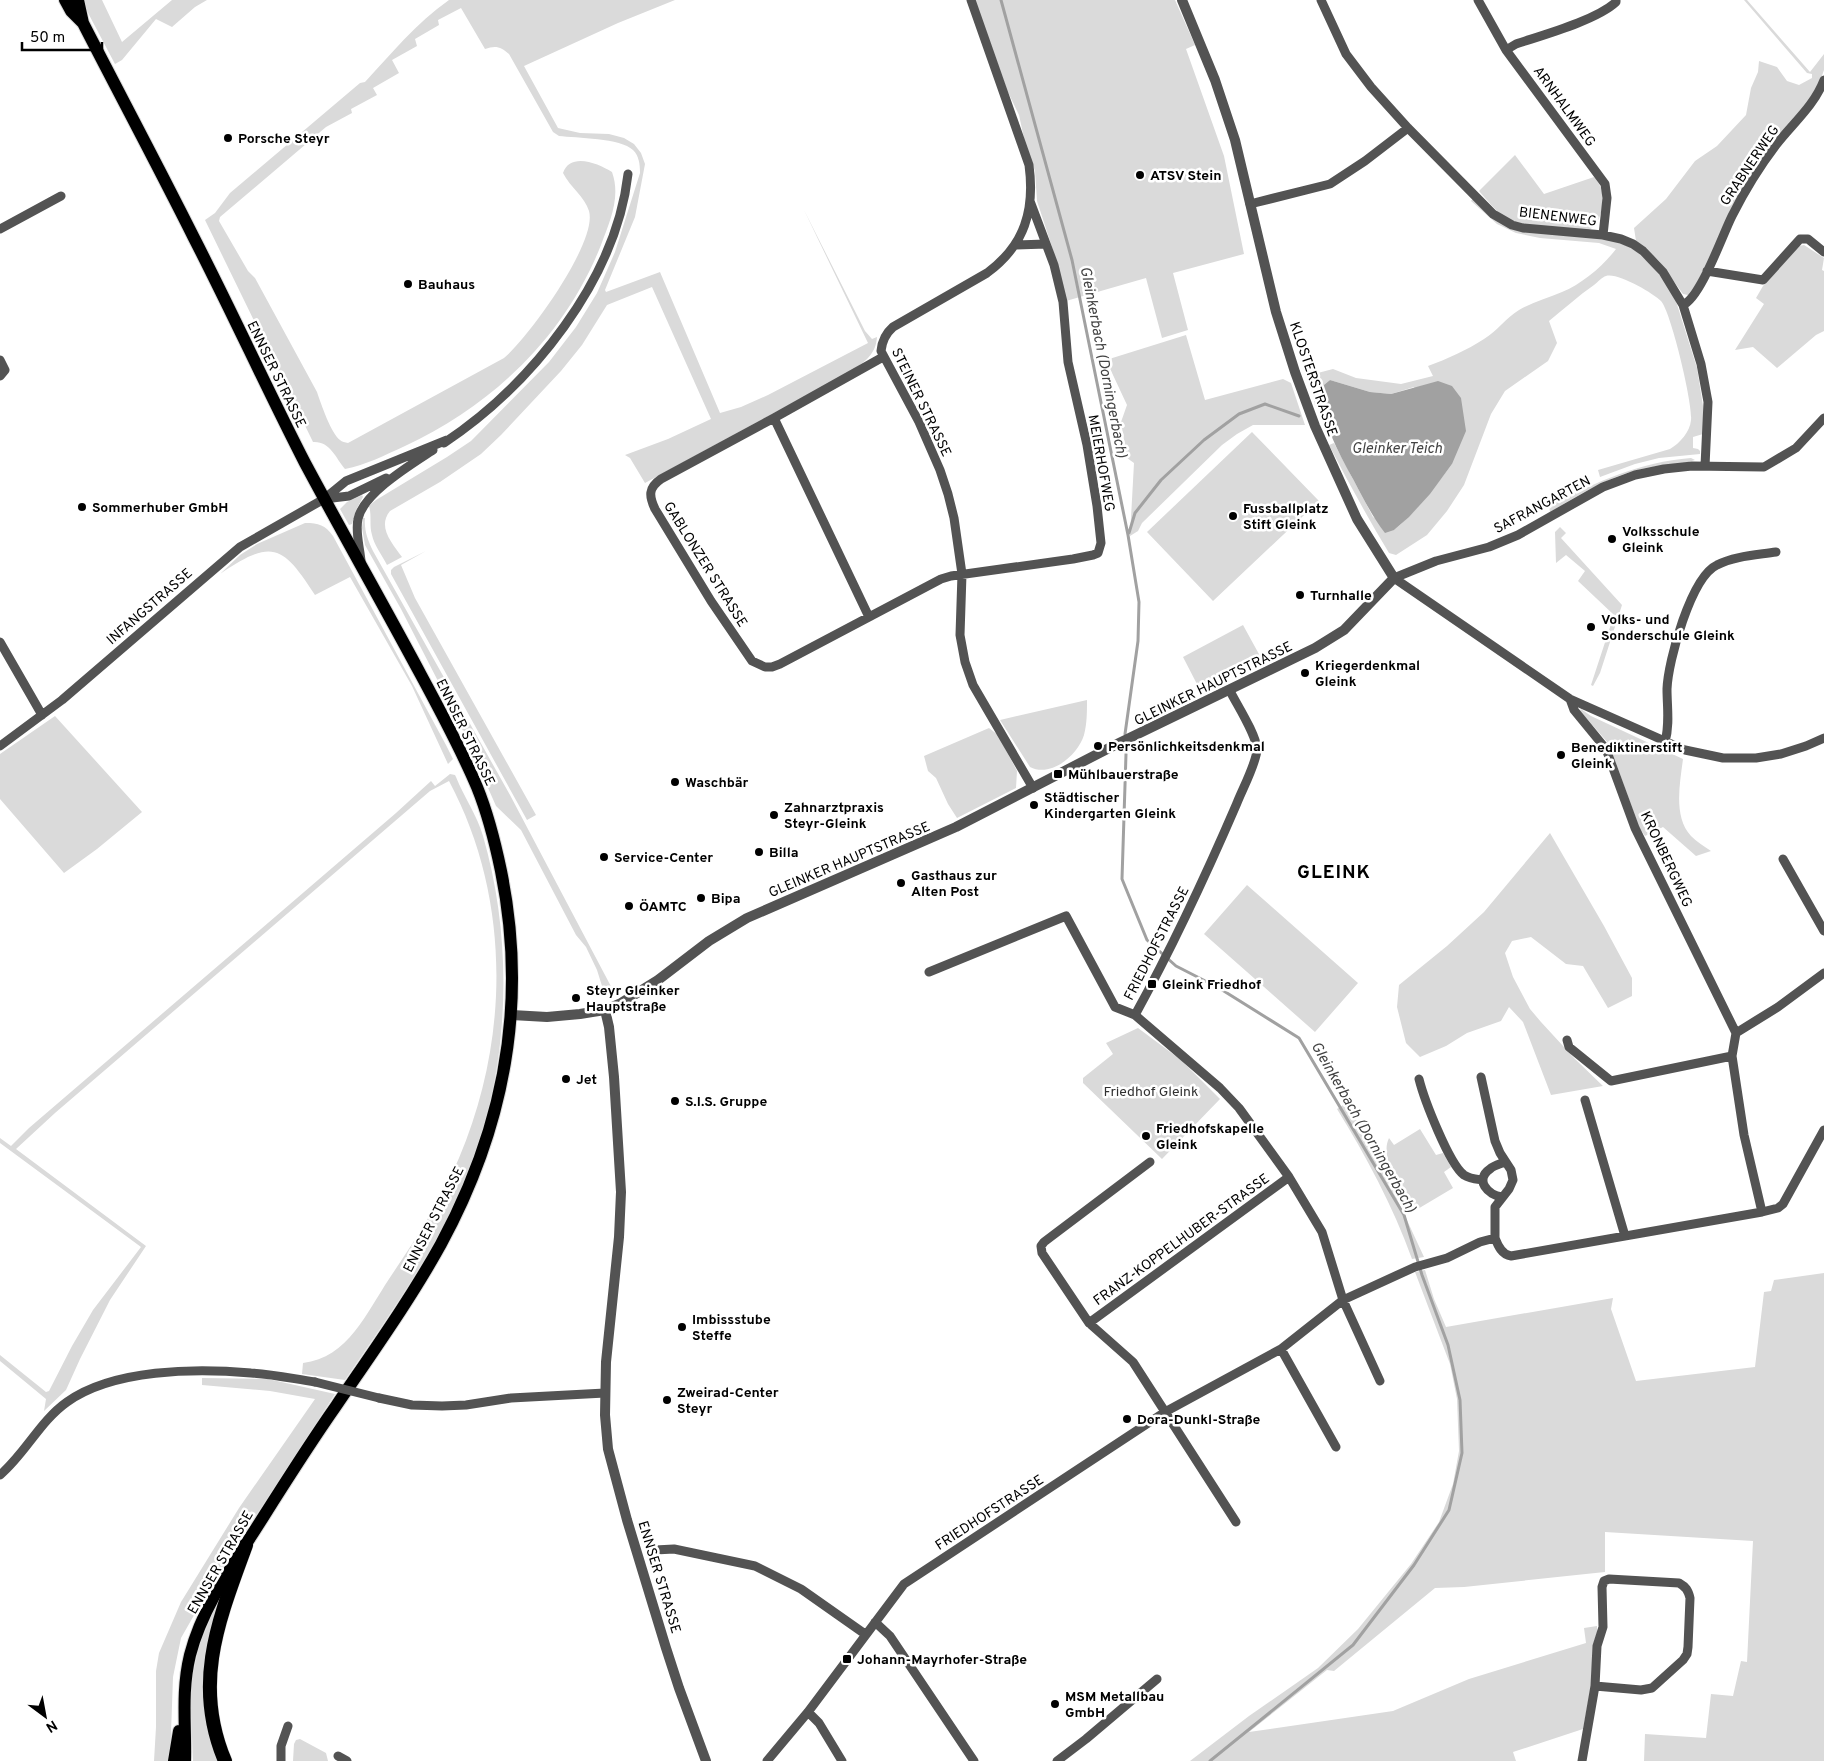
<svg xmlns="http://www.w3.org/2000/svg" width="1824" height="1761" viewBox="0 0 1824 1761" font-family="Overpass,sans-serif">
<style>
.green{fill:#dadada}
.water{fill:#a1a1a1}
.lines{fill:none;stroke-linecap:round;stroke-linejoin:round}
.stream{stroke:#a1a1a1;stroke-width:3}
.primary-casing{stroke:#dbdbdb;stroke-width:14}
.trunk-casing{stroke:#dbdbdb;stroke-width:15}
.minor{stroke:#535353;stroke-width:9}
.tertiary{stroke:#535353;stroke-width:10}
.primary{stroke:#000;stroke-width:12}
.trunk{stroke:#000;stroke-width:14}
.minor-bridge{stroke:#535353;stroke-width:9}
.poi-dot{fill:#000;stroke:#fff;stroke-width:2}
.labels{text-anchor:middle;stroke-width:5;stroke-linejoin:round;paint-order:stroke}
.street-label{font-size:14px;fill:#000;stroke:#fff}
.poi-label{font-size:14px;font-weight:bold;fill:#000;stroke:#fff;text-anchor:start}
.park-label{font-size:14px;fill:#313131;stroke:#fff}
.water-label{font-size:15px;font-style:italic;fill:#424242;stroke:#fff}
.district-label{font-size:19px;font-weight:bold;letter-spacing:1px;fill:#000;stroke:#fff}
</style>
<rect width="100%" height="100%" fill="#fff"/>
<path class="green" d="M84,0H102L122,42L172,0H207L195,7L172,27L156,19L122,60L115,64L87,11Z
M449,0H675L618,23L524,66L558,128L580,133L609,134L624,138L634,144L641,153L645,164L635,217L605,290L606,292L660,272L720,413L741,407L768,395L868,343L804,210L865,331L872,339L877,337C876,354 865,362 851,371L645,483L630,458L625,455L668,439L711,419L652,287L607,305L582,345L561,371L501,435L481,454L440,482L390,511C377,527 392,543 402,557L387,565C382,555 374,545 372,535C369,525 372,516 369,506L376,500L447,457L471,441L549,362L576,327L597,293L615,252L640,173C640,164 639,156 633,150C621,138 576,138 559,136L553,132L509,54C501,47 496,45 485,49L461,8L438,20L439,25L415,39L417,46L392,60L399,73L373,88L377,95L351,109L352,113L326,127L220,217L219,221L248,271L255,278L317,392C321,404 331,433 340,440C342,442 345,442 348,443L504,358C528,338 598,242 589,211C585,197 570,187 563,173C570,152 598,163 612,172C621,197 610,221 601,245C565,336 493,405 405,446C385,455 366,465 345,469C335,457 330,441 313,442L205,220L215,213L230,193L360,83L365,82C392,53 416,23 449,0Z
M975,0H1175L1195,45L1186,49L1224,156L1244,254L1173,273L1188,330L1162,338L1146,278L1066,301L1053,250L1037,201L1035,171L1025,143L1019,115L1007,90Z
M1744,0H1747L1810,72L1824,54V70L1817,90L1765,155L1701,278L1688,295L1683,294L1659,261L1636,241L1634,228L1666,199L1695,161L1717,146L1746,115L1751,88L1758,72L1759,61L1777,67L1787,81L1799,85L1812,78V74L1807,73Z
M1515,155L1544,194L1594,177C1598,182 1601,186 1602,192C1604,204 1601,224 1589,230C1567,228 1521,229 1504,217C1495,210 1487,200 1479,191Z
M1473,198L1495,219L1615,241L1634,249L1651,265L1663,279L1675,298L1697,368L1703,406L1704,424L1703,434L1693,437V448L1698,449L1700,451V454L1659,458L1635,464L1600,477L1598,470L1670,449C1680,443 1690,432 1691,420C1693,404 1671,312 1661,301C1653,293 1617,272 1606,276C1602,277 1598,282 1594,285C1578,296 1564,309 1549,321L1557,343L1548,361L1505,391L1491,414L1464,485L1447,511L1427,535L1396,555L1389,553C1368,518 1348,482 1329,445L1334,443L1373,517L1394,530C1417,511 1434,488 1452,464L1414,387L1391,394L1370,392L1330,380L1319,389L1321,404L1315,406L1312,389L1314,374L1333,369L1356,378L1401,384L1433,376L1428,366C1447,359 1467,350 1484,339C1497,331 1506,318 1519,310C1533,302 1548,298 1562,292C1582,284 1603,266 1616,249L1599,243L1540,238L1516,233L1497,224L1471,201Z
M1804,245L1824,258L1822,270L1824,271V331L1816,335L1777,368L1753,347L1735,350L1764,304L1756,298L1763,286L1799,246Z
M1186,335L1205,400L1283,379L1291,383L1305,425H1253L1237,434L1222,445L1142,523L1138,531L1130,536L1134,463L1127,458L1121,422L1127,405L1106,360Z
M1252,432L1319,501L1213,601L1147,532Z
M1691,458L1695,460C1678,466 1658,465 1641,469C1608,477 1579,495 1550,512L1549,506L1552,504C1597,482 1640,462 1691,458Z
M362,495L363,497L356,510L352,524L349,525L340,509L347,502Z
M363,518H365C364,531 368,540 373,551L510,795L615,994C607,1000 604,995 599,988L602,986L597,970L586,947L576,935L521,830L496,806L459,722L401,609L365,545L362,528Z
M305,523C319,523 325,525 333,536L446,745L453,759L448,764L412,686L350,577L315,595C282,544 272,539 220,574L240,555L257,544Z
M1560,527L1566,533L1561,538L1622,605L1600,673L1593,686L1591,685L1614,615L1578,581L1585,571L1566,555L1556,563L1555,532Z
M426,551L401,565L415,598L536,815L527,820L391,574V570L394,567Z
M1243,625L1260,656L1199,688L1183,657Z
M1087,700C1087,712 1087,724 1084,735C1078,755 1051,778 1030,767L1000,720Z
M1581,709L1591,716L1683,759C1680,783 1673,817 1691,836C1697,842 1704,846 1711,851L1696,856L1663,827L1645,836L1639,827L1609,744L1580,711Z
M55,716L142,812L97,849L64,873L0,799V754Z
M989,728L998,735L1017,771L1016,788L957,818L948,804L936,778L928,771L924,756Z
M450,774L455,775L456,777C464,797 477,815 483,836C517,954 509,1089 456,1201C426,1264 384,1323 345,1380L302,1374L303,1363C348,1358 367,1312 389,1279C415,1240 441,1201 459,1158C510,1038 511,897 449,781L430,791L55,1113L16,1149L146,1246L110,1300L80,1359L66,1390L44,1411L46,1399L0,1361V1355L46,1392L49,1391L72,1346L93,1310L141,1247L0,1143V1138L11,1146L29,1128L396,813L431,781L435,786Z
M1550,833L1604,926L1632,978V996L1608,1008L1583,966L1566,964L1531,937L1512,941L1505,953L1513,977L1530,1009L1541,1022L1575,1059L1603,1086L1551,1095L1523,1022L1509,1007L1501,1021L1467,1033L1446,1046L1420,1057L1406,1043L1397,1007L1399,985L1447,946L1484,912Z
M1247,885L1358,983L1315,1032L1204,934Z
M1138,1028L1181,1060L1220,1099L1162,1159L1083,1083V1078L1113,1054L1106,1043Z
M1346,1103L1374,1149L1424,1257L1412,1259C1393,1206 1366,1156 1337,1109Z
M1420,1129L1436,1155L1443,1153L1451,1167L1444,1172L1453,1188L1416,1210L1412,1209C1402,1190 1379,1158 1389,1138L1394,1145Z
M1425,1270L1434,1299L1446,1327L1613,1298L1611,1309L1636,1381L1755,1367L1764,1292L1771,1291L1774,1280L1824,1273V1761H1644L1645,1734L1706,1738L1711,1694L1733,1696L1741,1661L1747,1662L1753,1541L1605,1532V1572L1464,1587L1435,1588L1334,1671L1327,1670L1249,1732L1393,1711L1469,1679L1586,1643L1584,1628L1597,1626V1632L1593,1645L1591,1686L1583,1729L1513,1752L1516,1761H1190L1249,1716L1318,1668L1358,1629L1411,1564L1439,1522L1453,1484L1459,1451L1457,1399L1450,1364L1415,1272Z
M202,1378L268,1379L335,1394L229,1557L193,1617L181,1638L173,1677L170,1761H154L156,1727V1671L159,1653L181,1602L239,1508L315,1399L270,1391L202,1385Z
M215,1607L218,1608L211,1629L219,1761H193L190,1687L199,1646Z
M300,1739L326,1753L328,1761H293L294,1744L296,1740Z"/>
<path class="water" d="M1330,380L1370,392L1391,394L1438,381L1452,386L1461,398L1466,431L1452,464L1430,494L1409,517L1394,530L1385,533C1372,516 1363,498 1353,479C1337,450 1323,423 1319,389Z"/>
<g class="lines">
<path class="stream" d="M1001,0L1072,260L1128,535L1139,602L1138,641L1125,734
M1129,533L1135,513L1161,480L1204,440L1239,414L1265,404L1299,416
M1126,754L1122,879L1147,940L1176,966L1219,988L1299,1038L1404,1215L1422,1275L1448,1345L1460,1400L1462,1453L1449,1510L1414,1565L1353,1645L1210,1761"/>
<g class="primary-casing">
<path id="primary" d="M65,0L71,11L83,23
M78,0L83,23C120,95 158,166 194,238C232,312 267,389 305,463C343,534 383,604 421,675C441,712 461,749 477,787C488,814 495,842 501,871C528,1003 505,1126 441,1244C410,1300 372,1353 336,1406C310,1443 286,1481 262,1519C235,1562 203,1605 190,1655C181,1692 186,1725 185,1761
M174,1761L179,1731"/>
</g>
<g class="trunk-casing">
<path id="trunk" d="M225,1761C192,1683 219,1619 246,1545"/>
</g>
<path class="minor" d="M971,0L1029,165C1035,210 1025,245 987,273L893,327C885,334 882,341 881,351L919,422L940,470L948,494L954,518L962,574L960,635L965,662L973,685L1033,788
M1321,0L1346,54L1371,87L1408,128L1493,214L1512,225L1523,228L1603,235L1621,239L1633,244L1643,251L1663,272L1683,305L1701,364L1708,402L1705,466
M1478,0L1506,50L1605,184L1607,198L1603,235
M1506,50L1516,44C1543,35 1597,20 1616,2V0
M1250,204L1330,184L1365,161L1408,128
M0,229L61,196
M1016,245L1046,244
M1707,271L1763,280L1800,239H1808L1824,252
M1683,305C1701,297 1722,236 1732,216C1744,192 1760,166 1776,145C1793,123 1814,106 1824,80
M883,357L774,418L661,479C648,488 649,496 655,509L711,601L752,661L765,667H772L780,664L941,579L951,576L1073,559L1093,555L1098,553L1101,543L1097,506L1087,445L1068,362L1063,302L1054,265L1030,201
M0,360L5,370L0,376
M774,418L869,617
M1824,418L1796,448L1764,467L1692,466L1664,469L1635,475L1603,487L1518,535L1489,547L1436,561L1394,578L1570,699L1685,750L1723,758H1756L1781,754L1806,746L1824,738
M444,443C531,385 616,280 628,174
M324,499L349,496L386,478
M361,561C360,548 355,532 358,519C363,493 412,464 433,450
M0,642L42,715
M1230,691C1237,705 1256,734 1257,749C1257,762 1242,790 1237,803C1206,875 1173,946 1135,1015L1220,1088L1239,1108L1289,1177L1322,1232L1343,1300L1380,1381
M1665,742C1670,724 1667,707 1667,689C1668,661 1691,577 1717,565C1734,556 1757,555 1776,552
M0,746L62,700L240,547L324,499L346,481L447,440
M1783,859L1824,931
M929,972L1066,916L1115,1007L1135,1015
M1736,1033L1778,1007L1824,973
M1567,1040L1569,1047L1611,1081L1732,1056
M1481,1077L1495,1141L1500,1153L1511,1170L1513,1180L1509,1189L1495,1207V1238
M1419,1079C1424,1099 1449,1164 1464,1175C1470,1179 1475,1179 1483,1180
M1585,1100L1625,1236
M1150,1162L1044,1242L1041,1246L1042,1253L1089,1323L1133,1362L1236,1522
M1502,1197C1488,1195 1474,1180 1490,1169C1494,1165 1500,1164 1505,1162
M1762,1212L1778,1208L1783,1204L1824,1130
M1089,1323L1289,1177
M1281,1349L1336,1447
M379,1398L412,1405L442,1406L466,1405L511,1398L605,1393
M0,1475C25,1454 40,1421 67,1402C113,1369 195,1368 251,1373C273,1374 294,1379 315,1382
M655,1550L674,1549L755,1566L801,1589L865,1634
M875,1622L890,1636L974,1761
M808,1712L819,1723L842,1761
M338,1756L347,1761
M281,1761V1746L288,1726
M767,1761L808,1712L904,1584L1165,1412L1281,1349L1343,1300L1415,1267L1447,1258L1480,1242L1495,1238C1498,1246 1502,1255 1511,1256L1762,1212L1744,1135L1732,1056L1736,1033L1635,828L1606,749L1574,710L1570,699
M1057,1761L1086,1739L1157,1679
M1582,1761L1595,1686L1597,1646L1603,1627L1602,1587L1604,1581L1609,1579L1679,1583C1686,1587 1688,1590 1690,1598L1688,1647L1687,1654L1683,1660L1652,1688L1641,1690L1595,1686"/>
<path class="tertiary" d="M605,1010L609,1027L614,1077L621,1192L619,1237L606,1362L605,1415L608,1449L627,1520L666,1648L679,1688L706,1761
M512,1015L547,1017L580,1014L605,1010L621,1003L658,980L709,941L747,918L956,827L1115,745L1315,648L1344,630L1394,578L1357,519L1315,426L1295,372L1276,312L1235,140L1215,80L1182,0"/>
<use href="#primary" class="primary"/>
<use href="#trunk" class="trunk"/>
<path class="minor-bridge" d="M315,1382L379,1398"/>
</g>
<g class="poi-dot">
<circle cx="228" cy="138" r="5"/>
<circle cx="1140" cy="175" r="5"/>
<circle cx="408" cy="284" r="5"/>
<circle cx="82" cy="507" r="5"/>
<circle cx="1233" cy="516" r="5"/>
<circle cx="1612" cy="539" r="5"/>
<circle cx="1300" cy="595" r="5"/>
<circle cx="1591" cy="627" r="5"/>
<circle cx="1305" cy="673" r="5"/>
<circle cx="1098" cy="746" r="5"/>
<circle cx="1561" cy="755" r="5"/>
<rect x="1053" y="769" width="10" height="10" rx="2.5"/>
<circle cx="675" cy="782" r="5"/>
<circle cx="1034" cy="805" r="5"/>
<circle cx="774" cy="815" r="5"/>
<circle cx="759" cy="852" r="5"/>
<circle cx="604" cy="857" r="5"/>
<circle cx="901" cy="883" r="5"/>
<circle cx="701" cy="898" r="5"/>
<circle cx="629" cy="906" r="5"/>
<rect x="1147" y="979" width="10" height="10" rx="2.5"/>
<circle cx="576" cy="998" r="5"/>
<circle cx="566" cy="1079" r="5"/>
<circle cx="675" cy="1101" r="5"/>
<circle cx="1146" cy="1136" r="5"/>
<circle cx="682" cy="1327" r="5"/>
<circle cx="667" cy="1400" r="5"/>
<circle cx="1127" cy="1419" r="5"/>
<rect x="842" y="1654" width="10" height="10" rx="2.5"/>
<circle cx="1055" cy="1704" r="5"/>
</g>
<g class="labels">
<g class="street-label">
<text transform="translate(1565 106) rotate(54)" y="5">ARNHALMWEG</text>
<text transform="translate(1749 165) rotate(-56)" y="5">GRABNERWEG</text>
<text transform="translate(1558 216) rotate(7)" y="5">BIENENWEG</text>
<text transform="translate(277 374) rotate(64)" y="5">ENNSER STRASSE</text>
<text transform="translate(1314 379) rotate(71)" y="5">KLOSTERSTRASSE</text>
<text transform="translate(922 402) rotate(64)" y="5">STEINER STRASSE</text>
<text transform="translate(1102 463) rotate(80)" y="5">MEIERHOFWEG</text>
<text transform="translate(1542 504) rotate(-28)" y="5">SAFRANGARTEN</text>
<text transform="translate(706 564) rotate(58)" y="5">GABLONZER STRASSE</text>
<text transform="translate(149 606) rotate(-41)" y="5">INFANGSTRASSE</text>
<text transform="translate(1213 683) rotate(-26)" y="5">GLEINKER HAUPTSTRASSE</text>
<text transform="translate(466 732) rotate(64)" y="5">ENNSER STRASSE</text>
<text transform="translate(849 859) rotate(-23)" y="5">GLEINKER HAUPTSTRASSE</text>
<text transform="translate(1667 859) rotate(65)" y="5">KRONBERGWEG</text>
<text transform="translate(1156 943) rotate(-63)" y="5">FRIEDHOFSTRASSE</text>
<text transform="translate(433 1219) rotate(-63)" y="5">ENNSER STRASSE</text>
<text transform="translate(1181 1239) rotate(-36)" y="5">FRANZ-KOPPELHUBER-STRASSE</text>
<text transform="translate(989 1512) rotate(-33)" y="5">FRIEDHOFSTRASSE</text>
<text transform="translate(220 1562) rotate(-60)" y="5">ENNSER STRASSE</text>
<text transform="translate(660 1577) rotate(73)" y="5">ENNSER STRASSE</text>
</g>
<g class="poi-label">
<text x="238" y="143">Porsche Steyr</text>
<text x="1150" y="180">ATSV Stein</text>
<text x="418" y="289">Bauhaus</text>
<text x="92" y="512">Sommerhuber GmbH</text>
<text x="1243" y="513">Fussballplatz<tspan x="1243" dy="16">Stift Gleink</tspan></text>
<text x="1622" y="536">Volksschule<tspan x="1622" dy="16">Gleink</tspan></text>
<text x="1310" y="600">Turnhalle</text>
<text x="1601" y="624">Volks- und<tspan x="1601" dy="16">Sonderschule Gleink</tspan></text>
<text x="1315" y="670">Kriegerdenkmal<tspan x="1315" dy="16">Gleink</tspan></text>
<text x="1108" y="751">Persönlichkeitsdenkmal</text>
<text x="1571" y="752">Benediktinerstift<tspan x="1571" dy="16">Gleink</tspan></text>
<text x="1068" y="779">Mühlbauerstraße</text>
<text x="685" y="787">Waschbär</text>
<text x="1044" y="802">Städtischer<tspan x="1044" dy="16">Kindergarten Gleink</tspan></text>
<text x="784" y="812">Zahnarztpraxis<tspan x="784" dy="16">Steyr-Gleink</tspan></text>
<text x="769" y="857">Billa</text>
<text x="614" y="862">Service-Center</text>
<text x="911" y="880">Gasthaus zur<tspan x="911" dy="16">Alten Post</tspan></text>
<text x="711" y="903">Bipa</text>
<text x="639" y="911">ÖAMTC</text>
<text x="1162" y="989">Gleink Friedhof</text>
<text x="586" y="995">Steyr Gleinker<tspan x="586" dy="16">Hauptstraße</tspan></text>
<text x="576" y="1084">Jet</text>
<text x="685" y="1106">S.I.S. Gruppe</text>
<text x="1156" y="1133">Friedhofskapelle<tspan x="1156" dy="16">Gleink</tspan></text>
<text x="692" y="1324">Imbissstube<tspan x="692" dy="16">Steffe</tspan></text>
<text x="677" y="1397">Zweirad-Center<tspan x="677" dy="16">Steyr</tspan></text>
<text x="1137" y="1424">Dora-Dunkl-Straße</text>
<text x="857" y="1664">Johann-Mayrhofer-Straße</text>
<text x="1065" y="1701">MSM Metallbau<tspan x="1065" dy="16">GmbH</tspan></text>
</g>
<g class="park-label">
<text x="1151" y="1096">Friedhof Gleink</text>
</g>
<g class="water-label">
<text transform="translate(1104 362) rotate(79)" y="5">Gleinkerbach (Dorningerbach)</text>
<text x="1397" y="453">Gleinker Teich</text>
<text transform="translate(1364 1127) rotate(60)" y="5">Gleinkerbach (Dorningerbach)</text>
</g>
<g class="district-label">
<text x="1334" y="878">GLEINK</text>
</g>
</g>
<g transform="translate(45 1716) rotate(148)" stroke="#ffffff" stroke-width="4" paint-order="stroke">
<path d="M0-4L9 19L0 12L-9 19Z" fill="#000000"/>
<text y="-8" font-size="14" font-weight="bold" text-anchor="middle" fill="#000000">N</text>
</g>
<path d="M22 42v8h80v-8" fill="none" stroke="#000000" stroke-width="2.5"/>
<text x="30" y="42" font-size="15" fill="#000000" stroke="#ffffff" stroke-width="4" paint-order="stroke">50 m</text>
</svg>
